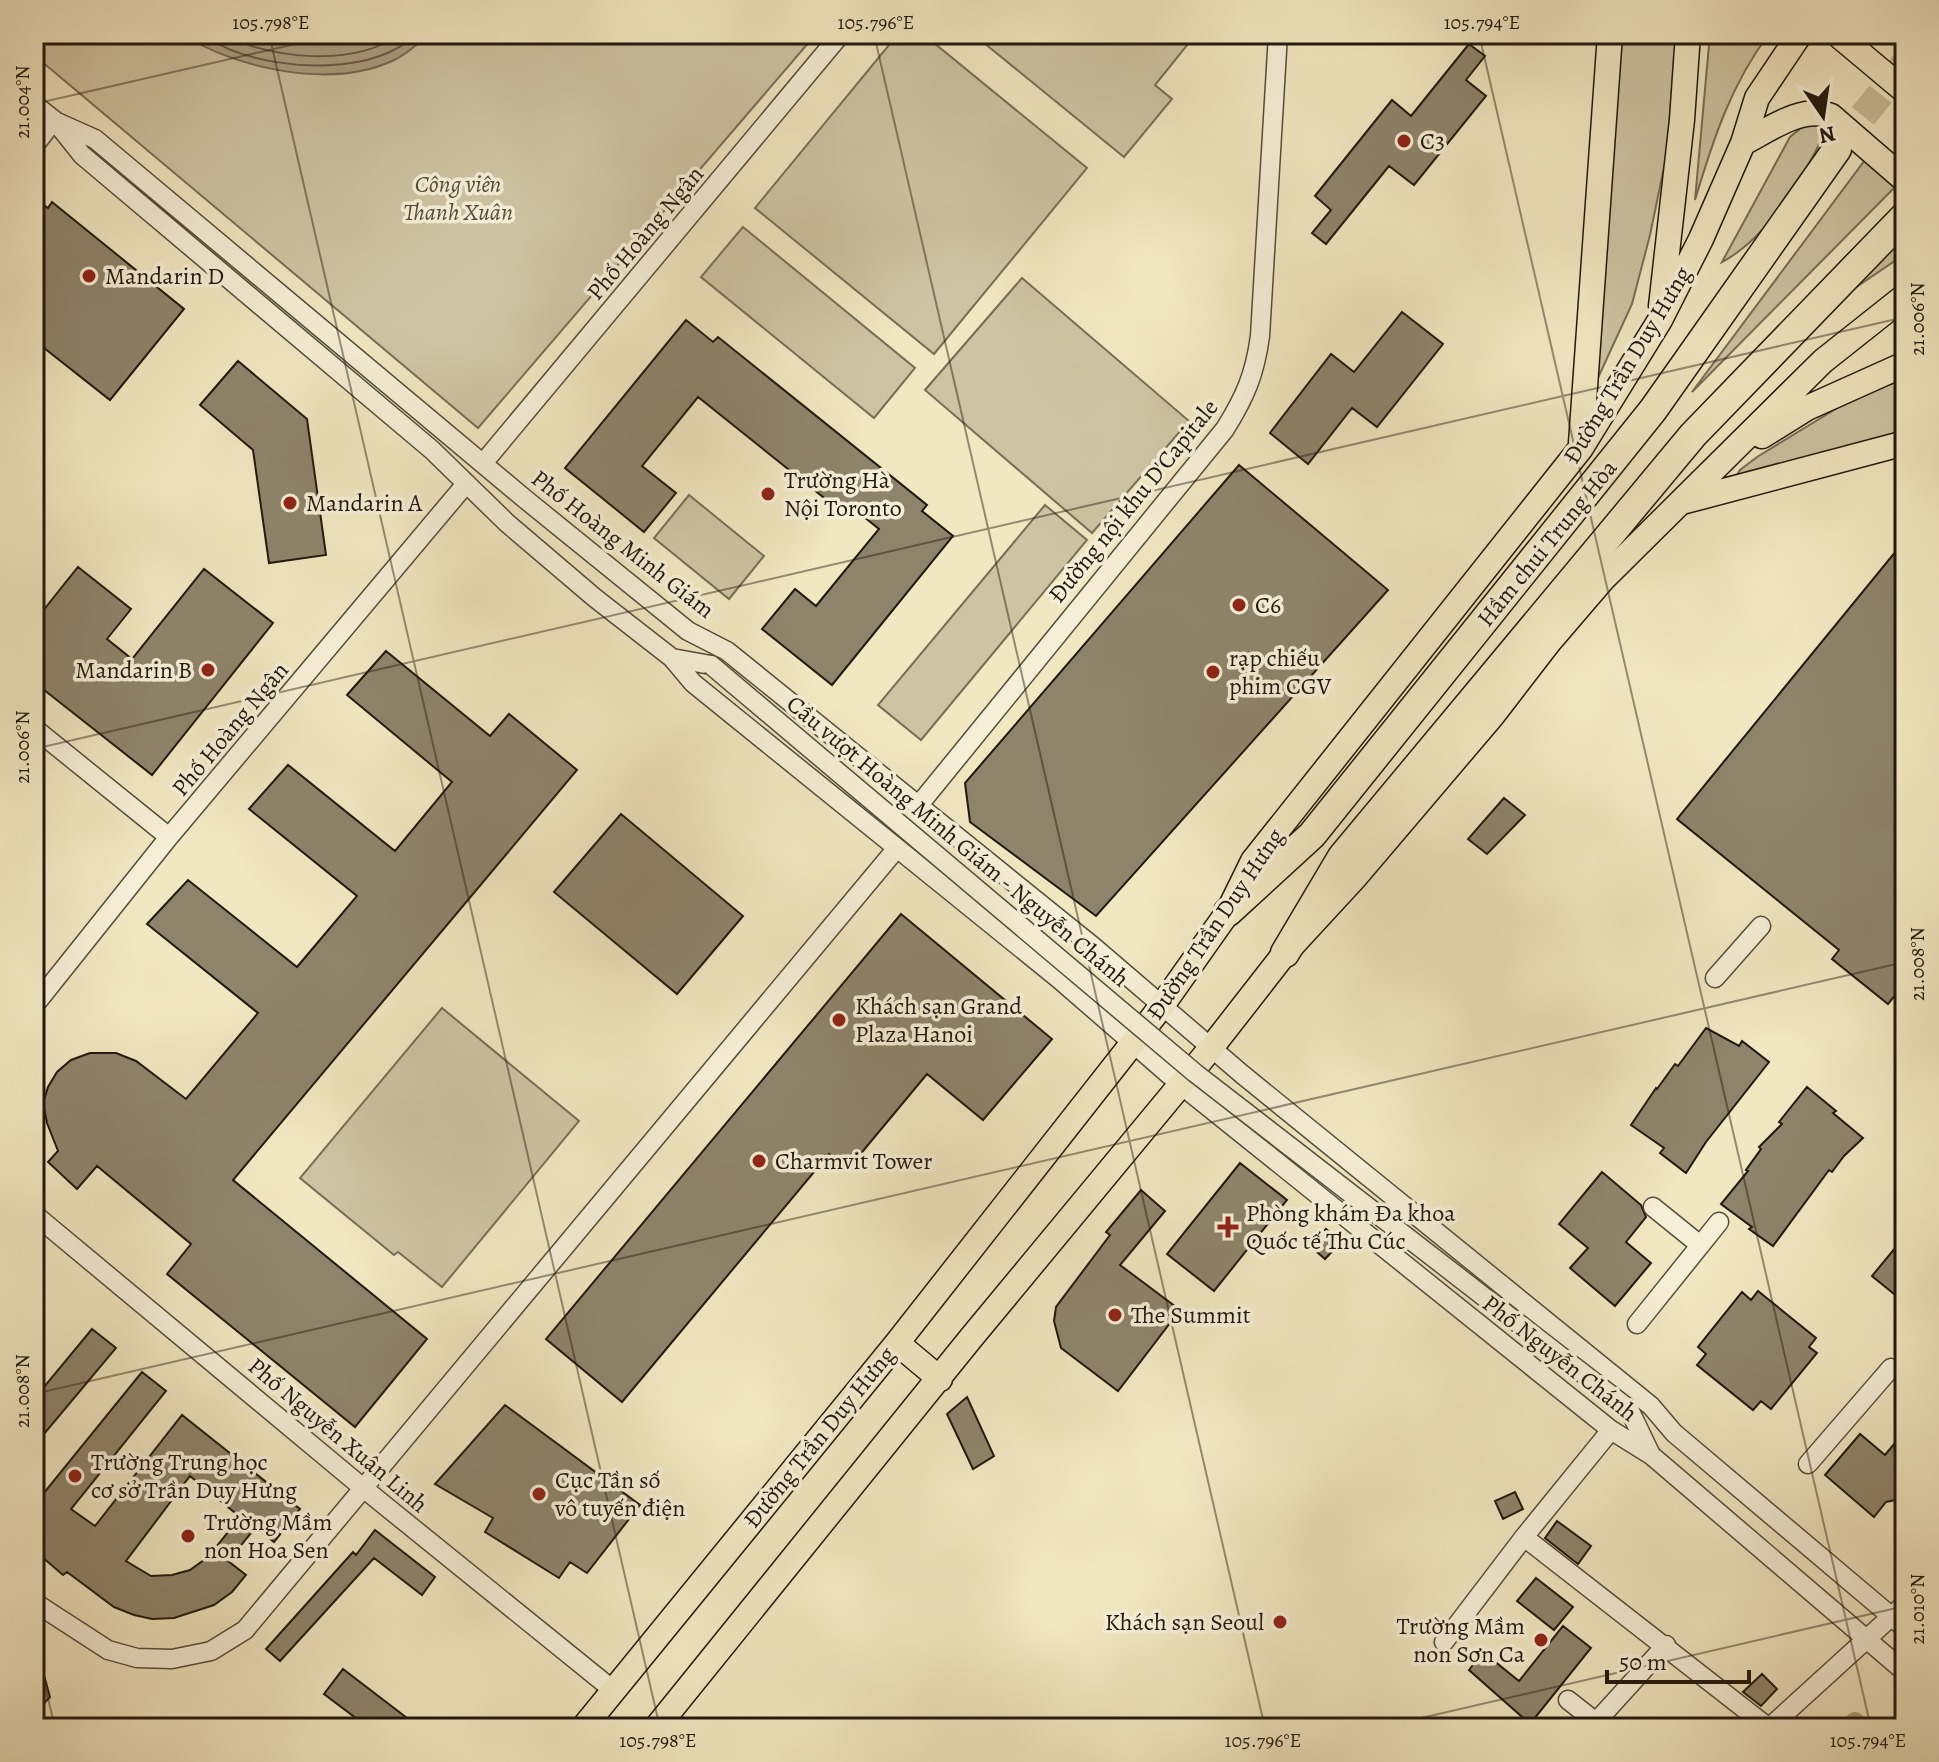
<svg xmlns="http://www.w3.org/2000/svg" width="1939" height="1762" viewBox="0 0 1939 1762" font-family="Alegreya,serif">
<style>
.green{fill:#cec4a3;stroke:#786e58;stroke-width:2}
.water{fill:#aba184;stroke:#756a55;stroke-width:2}
.lines{fill:none;stroke-linecap:round;stroke-linejoin:round}
.shore{stroke:#675c49;stroke-width:2}
.canal{stroke:#aba184;stroke-width:20}
.building{fill:#8e846b;stroke:#23180e;stroke-width:2;fill-rule:evenodd}
.highway-tunnel{stroke:#c8be9d;stroke-width:28;stroke-dasharray:28 14;stroke-linecap:butt}
.minor-casing{stroke:#564c3b;stroke-width:21}
.major-casing{stroke:#23180e;stroke-width:27}
.highway-casing{stroke:#23180e;stroke-width:31}
.minor{stroke:#f6efd7;stroke-width:18}
.major{stroke:#f1e7c1;stroke-width:24}
.highway{stroke:#f1e7c1;stroke-width:28}
.minor-bridge-casing{stroke:#564c3b;stroke-width:21;stroke-linecap:butt}
.minor-bridge{stroke:#f6efd7;stroke-width:18}
.ticks{fill:none;stroke:#23180e;stroke-width:2;stroke-opacity:0.45}
.poi-dot{fill:#8f2418;stroke:#f6efd7;stroke-width:3}
.labels{text-anchor:middle;stroke-width:7;stroke-linejoin:round;paint-order:stroke}
.poi-label{font-size:24px;fill:#23180e;stroke:#f6efd7;text-anchor:start}
.park-label{font-size:24px;font-style:italic;fill:#564c3b;stroke:#f6efd7}
.street-label{font-size:24px;fill:#23180e;stroke:#f6efd7}
.neatline{fill:none;stroke:#23180e;stroke-width:3}
.ticks-label{font-size:20px;text-anchor:middle;fill:#23180e}
</style>
<rect width="100%" height="100%" fill="#f1e7c1"/>
<filter id="stains"><feTurbulence type="fractalNoise" baseFrequency=".0025" numOctaves="4"/><feColorMatrix values="0 0 0 0 .2 0 0 0 0 .09 0 0 0 0 .02 0 0 0 .5 -.17"/></filter>
<radialGradient id="worn" r=".72"><stop offset=".6" stop-color="#630" stop-opacity="0"/><stop offset="1" stop-color="#630" stop-opacity=".3"/></radialGradient>
<path class="green" d="M34,34H816L478,428L34,55Z
M898,34H923L1087,168L934,354L755,208Z
M973,34H1196L1155,85L1172,99L1124,157Z
M1615,34H1676L1667,153L1650,235L1632,304L1597,380Z
M1710,34H1769C1731,84 1713,140 1695,200Z
M1805,125L1818,126L1823,137C1801,181 1766,239 1722,262L1790,137Z
M1865,160L1896,186L1692,392Z
M743,227L915,368L874,418L701,277Z
M1905,230V254L1852,290Z
M1022,278L1189,421L1092,533L925,390Z
M1905,379V435L1733,482L1740,470L1757,457L1857,396Z
M689,495L764,556L729,599L654,538Z
M1045,505L1087,540L921,740L878,705Z
M442,1008L579,1121L442,1287L398,1252L394,1255L300,1178Z"/>
<path class="water" d="M182,34H425L423,40C413,47 403,57 392,61C331,89 236,69 182,34Z"/>
<g class="lines">
<path class="shore" d="M197,34C209,39 220,45 231,50C283,71 375,75 416,34
M221,34C273,59 351,68 401,34
M257,34C299,44 336,45 378,34"/>
<path class="canal" d="M1849,1728L1855,1722"/>
</g>
<path class="building" d="M1469,44L1485,56L1466,80L1486,96L1414,185L1389,166L1326,244L1312,233L1331,210L1315,196L1392,100L1411,116Z
M52,202L184,309L110,400L34,340V213L42,204L48,208Z
M1402,312L1443,344L1377,427L1352,408L1308,464L1270,433L1331,354L1354,372Z
M686,320L713,342L718,337L927,505L922,511L953,536L832,685L762,629L795,589L816,606L879,529L854,509L848,517L698,397L642,466L676,493L644,532L565,468Z
M238,361L307,419L326,555L269,563L253,450L200,405Z
M1239,465L1388,590L1096,916L970,822L965,783Z
M1905,540V983L1888,1004L1832,959L1839,950L1677,819Z
M78,567L131,609L107,639L132,659L204,569L273,623L152,775L34,682V622Z
M386,651L490,736L509,714L577,770L233,1180L427,1339L355,1427L167,1274L191,1244L97,1166L77,1189L48,1162L58,1151L47,1123L43,1103L48,1087L57,1072L71,1060L90,1053H116L136,1061L186,1099L258,1013L147,924L188,880L297,967L357,896L249,809L288,765L395,851L452,782L347,695Z
M1504,798L1525,815L1487,854L1468,839Z
M621,814L743,916L677,994L554,892Z
M901,914L1052,1039L983,1120L927,1074L848,1169L829,1154L622,1402L546,1339Z
M1706,1028L1739,1046L1742,1041L1769,1062L1706,1142L1686,1173L1660,1153L1664,1148L1631,1125L1656,1088L1657,1089L1675,1064L1678,1066Z
M1807,1087L1836,1111L1833,1113L1863,1138L1844,1156L1832,1172L1829,1170L1773,1246L1749,1229L1752,1227L1721,1204L1748,1171L1746,1170L1761,1149L1759,1147L1782,1124L1779,1122Z
M1240,1163L1287,1200L1214,1291L1167,1254Z
M1602,1172L1641,1205L1646,1217L1626,1242L1651,1263L1615,1306L1570,1268L1588,1248L1559,1224Z
M1141,1190L1165,1211L1120,1265L1180,1310L1118,1391L1061,1348L1054,1321L1056,1307L1110,1235L1106,1232Z
M1326,1229L1341,1242L1325,1259L1310,1246Z
M1905,1236V1303L1872,1276Z
M1758,1291L1816,1338L1809,1347L1817,1353L1771,1409L1761,1401L1753,1410L1697,1365L1706,1354L1698,1347L1742,1292L1751,1300Z
M92,1329L116,1348L34,1446V1399Z
M142,1372L166,1391L71,1509L95,1526L182,1415L300,1509L274,1542L256,1527L228,1561L246,1575L232,1592L214,1605L174,1618L152,1619L134,1615L114,1607L67,1572L63,1575L34,1550V1505ZM190,1476L240,1517L208,1557L190,1570L172,1575L151,1576L126,1561Z
M967,1397L994,1456L973,1469L947,1414Z
M505,1405L640,1505L587,1573L570,1562L559,1578L485,1532L493,1518L435,1484Z
M1905,1431V1498L1886,1502L1874,1517L1825,1475L1860,1434L1885,1455Z
M1515,1492L1523,1509L1503,1519L1495,1501Z
M1557,1521L1591,1546L1578,1564L1545,1538Z
M375,1530L435,1577L422,1595L374,1558L280,1661L266,1649L353,1552L356,1555Z
M1536,1578L1573,1607L1554,1630L1517,1601Z
M1563,1626L1591,1648L1530,1724L1469,1670L1483,1652L1519,1681Z
M34,1657H39L50,1697L34,1714Z
M343,1669L420,1728H369L324,1694Z
M1762,1674L1777,1689L1761,1706L1743,1692Z"/>
<g class="lines">
<path class="highway-tunnel" d="M1837,149L1905,63"/>
<g class="minor-casing">
<path id="minor" d="M34,104L54,120L82,155L432,450L507,523L595,598L672,658L693,683L1059,979L1181,1085L1611,1430L1651,1455L1905,1672
M57,122L95,139L525,499L688,631L727,651L1095,948L1243,1075L1651,1406L1674,1433L1905,1628
M34,146L54,120
M484,462L841,34
M672,658L711,665
M34,728L169,837
M918,806L1225,429C1245,397 1255,374 1260,336L1278,34
M1715,978L1761,926
M34,1006L169,837L465,485
M1653,1207L1700,1245
M34,1214L362,1487L613,1690
M1637,1324L1719,1222
M1629,1409L1651,1455
M1808,1464L1891,1368
M1524,1537L1769,1728L1905,1604
M34,1602L108,1650L137,1658L172,1659L211,1651L245,1630L897,848
M1444,1642L1524,1537L1611,1430
M1568,1700L1596,1722L1666,1645"/>
</g>
<g class="major-casing">
<path id="major" d="M1837,34L1905,91
M1743,143C1769,130 1801,105 1831,116L1905,180
M1661,306L1682,120L1688,34
M1762,436L1807,408L1905,364
M1581,443L1610,34
M1682,502L1905,443
M897,1343L940,1379
M583,1728L897,1343L1161,1007L1228,912L1253,861L1581,448L1660,320L1701,239L1743,143L1757,98L1800,34
M656,1728L971,1338L1211,1048L1285,953L1356,876L1492,716L1549,642L1603,579L1823,361L1905,296"/>
</g>
<g class="highway-casing">
<path id="highway" d="M1228,912L1312,835L1653,410L1837,149
M1285,953L1342,857L1693,435L1905,216"/>
</g>
<use href="#minor" class="minor"/>
<use href="#major" class="major"/>
<use href="#highway" class="highway"/>
<g class="minor-bridge-casing">
<path id="minor-bridge" d="M711,665L1195,1073L1629,1409"/>
</g>
<use href="#minor-bridge" class="minor-bridge"/>
</g>
<path class="ticks" d="M269,34L660,1728M874,34L1265,1728M1479,34L1871,1728M34,104L339,34M34,749L1905,317M34,1394L1905,962M34,1638L55,1728M1378,1728L1905,1606"/>
<g class="poi-dot">
<circle cx="1404" cy="141" r="8"/>
<circle cx="89" cy="276" r="8"/>
<circle cx="768" cy="494" r="8"/>
<circle cx="290" cy="503" r="8"/>
<circle cx="1239" cy="605" r="8"/>
<circle cx="208" cy="670" r="8"/>
<circle cx="1213" cy="672" r="8"/>
<circle cx="839" cy="1020" r="8"/>
<circle cx="759" cy="1161" r="8"/>
<path d="M1224 1215h8v8h8v8h-8v8h-8v-8h-8v-8h8z"/>
<circle cx="1115" cy="1315" r="8"/>
<circle cx="75" cy="1476" r="8"/>
<circle cx="539" cy="1494" r="8"/>
<circle cx="188" cy="1536" r="8"/>
<circle cx="1280" cy="1622" r="8"/>
<circle cx="1541" cy="1640" r="8"/>
</g>
<g class="labels">
<g class="poi-label">
<text x="1420" y="149">C3</text>
<text x="105" y="284">Mandarin D</text>
<text x="784" y="488">Trường Hà<tspan x="784" dy="28">Nội Toronto</tspan></text>
<text x="306" y="511">Mandarin A</text>
<text x="1255" y="613">C6</text>
<text x="1229" y="666">rạp chiếu<tspan x="1229" dy="28">phim CGV</tspan></text>
<text x="192" y="678" text-anchor="end">Mandarin B</text>
<text x="855" y="1014">Khách sạn Grand<tspan x="855" dy="28">Plaza Hanoi</tspan></text>
<text x="775" y="1169">Charmvit Tower</text>
<text x="1246" y="1221">Phòng khám Đa khoa<tspan x="1246" dy="28">Quốc tế Thu Cúc</tspan></text>
<text x="1131" y="1323">The Summit</text>
<text x="91" y="1470">Trường Trung học<tspan x="91" dy="28">cơ sở Trần Duy Hưng</tspan></text>
<text x="555" y="1488">Cục Tần số<tspan x="555" dy="28">vô tuyến điện</tspan></text>
<text x="204" y="1530">Trường Mầm<tspan x="204" dy="28">non Hoa Sen</tspan></text>
<text x="1264" y="1630" text-anchor="end">Khách sạn Seoul</text>
<text x="1525" y="1634" text-anchor="end">Trường Mầm<tspan x="1525" dy="28">non Sơn Ca</tspan></text>
</g>
<g class="park-label">
<text x="458" y="192">Công viên<tspan x="458" dy="28">Thanh Xuân</tspan></text>
</g>
<g class="street-label">
<text transform="translate(645 233) rotate(-50)" y="8">Phố Hoàng Ngân</text>
<text transform="translate(1627 365) rotate(-59)" y="8">Đường Trần Duy Hưng</text>
<text transform="translate(1133 501) rotate(-51)" y="8">Đường nội khu D'Capitale</text>
<text transform="translate(1547 543) rotate(-51)" y="8">Hầm chui Trung Hòa</text>
<text transform="translate(623 544) rotate(38)" y="8">Phố Hoàng Minh Giám</text>
<text transform="translate(230 729) rotate(-50)" y="8">Phố Hoàng Ngân</text>
<text transform="translate(958 841) rotate(40)" y="8">Cầu vượt Hoàng Minh Giám - Nguyễn Chánh</text>
<text transform="translate(1215 924) rotate(-56)" y="8">Đường Trần Duy Hưng</text>
<text transform="translate(1560 1358) rotate(38)" y="8">Phố Nguyễn Chánh</text>
<text transform="translate(338 1435) rotate(40)" y="8">Phố Nguyễn Xuân Linh</text>
<text transform="translate(819 1437) rotate(-51)" y="8">Đường Trần Duy Hưng</text>
</g>
</g>
<rect width="1939" height="1762" fill="none" stroke="#f1e7c1" stroke-width="88"/>
<g transform="translate(1823 116) rotate(167)" stroke="#f6efd7" stroke-width="6" paint-order="stroke">
<path d="M0-6L14 30L0 20L-14 30Z" fill="#23180e"/>
<text y="-12" font-size="22" font-weight="bold" text-anchor="middle" fill="#23180e">N</text>
</g>
<path d="M1607 1670v12h142v-12" fill="none" stroke="#23180e" stroke-width="4"/>
<text x="1619" y="1670" font-size="24" fill="#23180e" stroke="#f6efd7" stroke-width="6" paint-order="stroke">50 m</text>
<rect x="44" y="44" width="1851" height="1674" class="neatline"/>
<g class="ticks-label">
<text x="271" y="29">105.798°E</text>
<text x="876" y="29">105.796°E</text>
<text x="1482" y="29">105.794°E</text>
<text transform="translate(22 102) rotate(-90)" y="7">21.004°N</text>
<text transform="translate(1917 319) rotate(-90)" y="7">21.006°N</text>
<text transform="translate(22 747) rotate(-90)" y="7">21.006°N</text>
<text transform="translate(1917 964) rotate(-90)" y="7">21.008°N</text>
<text transform="translate(22 1391) rotate(-90)" y="7">21.008°N</text>
<text transform="translate(1917 1609) rotate(-90)" y="7">21.010°N</text>
<text x="658" y="1747">105.798°E</text>
<text x="1263" y="1747">105.796°E</text>
<text x="1868" y="1747">105.794°E</text>
</g>
<rect width="100%" height="100%" filter="url(#stains)"/>
<rect width="100%" height="100%" fill="url(#worn)"/>
</svg>
